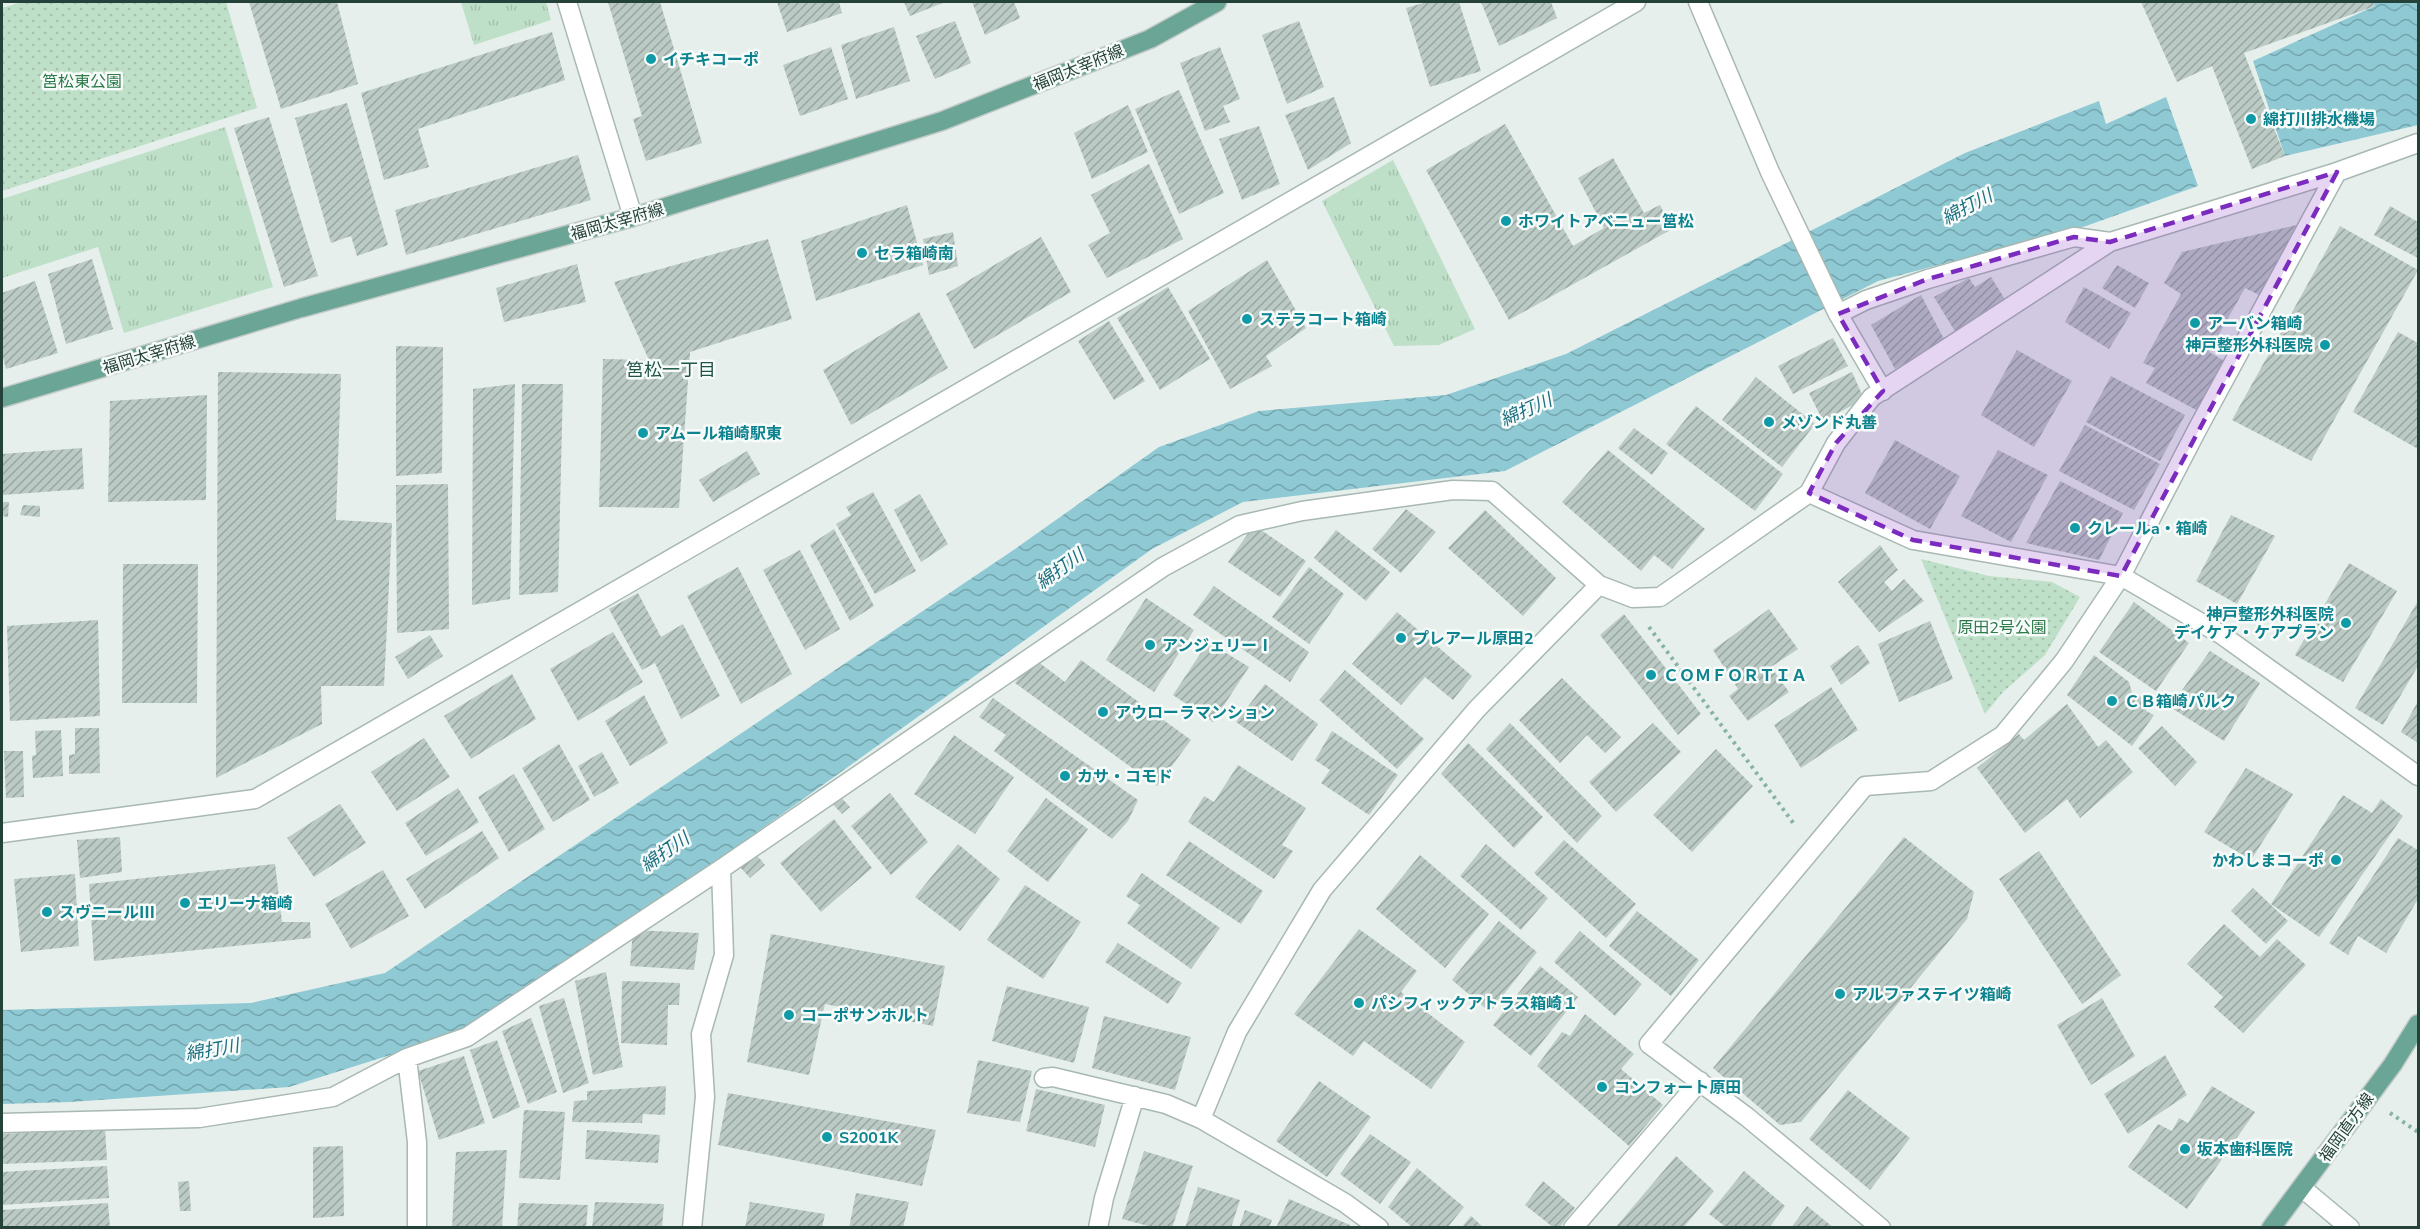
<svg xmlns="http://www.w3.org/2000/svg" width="2420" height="1229" viewBox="0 0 2420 1229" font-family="'Nunito Sans','Noto Sans JP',sans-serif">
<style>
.grass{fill:url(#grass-tufts)}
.park{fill:url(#park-dots)}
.water{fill:url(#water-waves)}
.building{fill:url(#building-hatch)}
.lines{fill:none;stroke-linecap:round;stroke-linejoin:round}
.street-casing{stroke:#a8b8b2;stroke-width:21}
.primary-casing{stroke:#c2cac8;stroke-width:21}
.path{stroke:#86b3a5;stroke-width:4;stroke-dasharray:3 4.5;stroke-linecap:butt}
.street{stroke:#fff;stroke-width:18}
.primary{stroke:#6aa596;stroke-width:18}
.marked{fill:#7b2cbf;fill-opacity:0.2;stroke:#7b2cbf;stroke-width:4.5;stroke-dasharray:12 8;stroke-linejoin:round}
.culture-dot{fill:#0f9aa8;stroke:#f7fbf9;stroke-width:2}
.labels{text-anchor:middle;stroke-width:5;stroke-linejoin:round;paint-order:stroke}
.culture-label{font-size:16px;font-weight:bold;fill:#0d838f;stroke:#f7fbf9;text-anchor:start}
.street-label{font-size:16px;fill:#24423a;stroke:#f7fbf9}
.park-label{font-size:16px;fill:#2d7a4b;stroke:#f7fbf9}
.water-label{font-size:18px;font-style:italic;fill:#1c6f80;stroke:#f7fbf9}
.neighbourhood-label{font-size:18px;fill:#1f5548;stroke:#f7fbf9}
</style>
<defs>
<pattern id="grass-tufts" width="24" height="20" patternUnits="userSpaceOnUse" patternTransform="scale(1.5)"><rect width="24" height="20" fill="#bfe0c8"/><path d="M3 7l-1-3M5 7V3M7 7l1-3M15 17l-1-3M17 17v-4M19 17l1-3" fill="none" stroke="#a4c1ad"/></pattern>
<pattern id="park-dots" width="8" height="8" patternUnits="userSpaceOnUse" patternTransform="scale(1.5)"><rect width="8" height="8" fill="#bfe0c8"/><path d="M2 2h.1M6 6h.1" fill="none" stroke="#a4c1ad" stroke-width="1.8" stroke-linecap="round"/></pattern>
<pattern id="water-waves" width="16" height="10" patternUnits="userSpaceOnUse" patternTransform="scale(1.5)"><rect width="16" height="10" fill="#8ec9d4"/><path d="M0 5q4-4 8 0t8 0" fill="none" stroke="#74a5ad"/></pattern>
<pattern id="building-hatch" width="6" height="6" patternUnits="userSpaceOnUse" patternTransform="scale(1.5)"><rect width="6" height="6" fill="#bbcac4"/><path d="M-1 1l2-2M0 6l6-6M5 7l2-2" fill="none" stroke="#98a6a0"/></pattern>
</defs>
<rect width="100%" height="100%" fill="#e6efeb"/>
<path class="grass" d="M461,2H546L551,20L474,45Z
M225,127L273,287L124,333L98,247L2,278V199Z
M1393,160L1475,329L1439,345L1394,346L1322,201Z"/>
<path class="park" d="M22,2H226L257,108L2,191V8Z
M1921,559L1989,576L2052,582L2080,597L2045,655L2003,692L1985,714Z"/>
<path class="water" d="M2373,2H2418V125L2285,156L2253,61L2375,6Z
M2166,97L2198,186L2086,226L1878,281L1505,471L1243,502L1152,549L693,878L463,1032L289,1087L70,1102L2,1104V1010L251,1003L385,973L1015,549L1159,447L1259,411L1446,395L1566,354L1965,153L2099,101L2106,124Z"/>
<path class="building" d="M249,2H337L358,84L281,109Z
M608,2H660L702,143L646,161L633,119L642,116Z
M777,2H839L842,13L787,32Z
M904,2H945L910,16Z
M972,2H1014L1020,18L985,35Z
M1427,2H1459L1481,71L1430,87L1406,8Z
M1481,2H1551L1557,18L1499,46Z
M2141,2H2373L2375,6L2244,53L2285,156L2252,169L2212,66L2177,82Z
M955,21L971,63L935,79L916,36Z
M1299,21L1324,87L1287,104L1262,35Z
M894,27L910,81L856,99L841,45Z
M552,32L565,80L418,129L429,167L384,180L361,93Z
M831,47L848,99L800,116L783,65Z
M1220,47L1240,99L1223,106L1230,122L1205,131L1180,63Z
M1179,90L1224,193L1179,214L1135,109Z
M1334,97L1351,143L1308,170L1285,115Z
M347,103L388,245L357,256L351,236L331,243L295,118Z
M1128,105L1148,152L1092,179L1074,133Z
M269,117L318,276L284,287L234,128Z
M1505,124L1573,246L1604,228L1578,178L1613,158L1644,213L1660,205L1672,229L1509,320L1426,170Z
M1259,126L1280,184L1242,200L1219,139Z
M578,155L591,200L406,255L395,210Z
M1149,164L1183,239L1107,278L1088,245L1110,233L1091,195Z
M907,205L923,265L816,301L801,241Z
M2390,206L2418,222V258L2374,235Z
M2297,225L2259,295L2245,288L2209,352L2223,360L2198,411L2146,383L2155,368L2143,363L2181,294L2164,283L2182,252Z
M2340,226L2418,270L2311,461L2232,420Z
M953,232L958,266L929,275L923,239Z
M1041,237L1071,292L974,349L946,294Z
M768,239L792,319L690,352L679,508L599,507L603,359L649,360L614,282Z
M92,259L113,329L66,344L48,274Z
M1267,260L1306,328L1266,356L1272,366L1230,389L1188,311Z
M577,264L586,302L504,322L496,288Z
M2117,265L2149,283L2135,308L2102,288Z
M1991,277L2006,301L1956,333L1934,297L1969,278L1975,287Z
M35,281L58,353L6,369L2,354V293Z
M1168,287L1210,359L1160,390L1117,318Z
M2084,287L2131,313L2109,349L2065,322Z
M1921,295L1945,341L1895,369L1871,325Z
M919,312L948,368L851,425L823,370Z
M1109,321L1145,381L1114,400L1078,341Z
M2398,332L2418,343V449L2353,412Z
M1833,338L1848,366L1793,394L1778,366Z
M396,346L443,347L442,473L396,476Z
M2017,350L2072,381L2034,447L1981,415Z
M218,372L341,374L336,520L392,523L384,686H321L322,724L216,778Z
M1852,372L1864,399L1823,421L1809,393Z
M2111,376L2185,415L2160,461L2086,422Z
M1756,377L1815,424L1782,467L1722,420Z
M515,384L510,599L472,605L473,389Z
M522,384H563L558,592L519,595Z
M207,395L206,500L108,502L110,401Z
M1696,406L1783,474L1755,511L1666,444Z
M2085,425L2160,464L2134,510L2059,471Z
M1634,428L1668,453L1652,475L1618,448Z
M1895,440L1960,476L1930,529L1865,493Z
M82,448L84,489L2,495V454Z
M1608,450L1705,529L1672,569L1654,555L1641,571L1562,502Z
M1998,450L2048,475L2011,542L1961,516Z
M747,451L760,474L713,502L699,480Z
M2060,481L2123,513L2099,560L2026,543Z
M448,484L449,629L397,633L396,485Z
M873,492L916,571L875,594L836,524L851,515L846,507Z
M920,494L948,544L921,562L894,510Z
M2,502H9L8,517L2,516Z
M23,505L40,506V517L20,515Z
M1406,509L1436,532L1401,573L1372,549Z
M1485,510L1556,578L1523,616L1448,548Z
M2231,515L2275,536L2237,604L2196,581Z
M1254,525L1306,561L1280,597L1228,562Z
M834,529L874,606L850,621L810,545Z
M1336,530L1390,572L1366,601L1314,558Z
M1880,545L1898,570L1884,582L1892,591L1904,579L1924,601L1879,632L1838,582Z
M800,550L840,629L805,650L763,570Z
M2349,563L2397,591L2343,682L2295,655Z
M123,564H198L197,703H122Z
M738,567L792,674L741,704L687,596Z
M1309,567L1344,594L1309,644L1272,617Z
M1214,586L1309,652L1290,682L1193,615Z
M638,593L661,637L683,624L720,696L681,719L655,663L642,670L609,609Z
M1146,598L1194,630L1154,692L1106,660Z
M2418,601V666L2383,725L2355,708Z
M2134,602L2189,643L2156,691L2099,652Z
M1769,609L1798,649L1771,667L1789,692L1748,721L1729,696L1738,689L1713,650Z
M1397,612L1472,676L1453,700L1425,677L1401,705L1352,664Z
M1624,614L1701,714L1678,735L1600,635Z
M98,620L100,716L10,721L7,626Z
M1930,621L1953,679L1899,702L1878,644Z
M613,632L643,682L578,721L550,669Z
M430,635L443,656L408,679L395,657Z
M1208,642L1249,667L1213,722L1173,695Z
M1858,645L1870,663L1841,685L1830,666Z
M2210,651L2260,683L2224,741L2170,707Z
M2094,655L2129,682L2134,700L2138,695L2151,703L2146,711L2154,715L2132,746L2067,695Z
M1033,658L1065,682L1081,660L1191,740L1157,786L1015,683Z
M1345,670L1424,739L1397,769L1319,700Z
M512,674L536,719L471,759L444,716Z
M1562,678L1621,737L1605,753L1587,735L1560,763L1519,720Z
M1265,684L1318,724L1292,761L1236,722Z
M1831,687L1858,730L1801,768L1774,725Z
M644,695L668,743L630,766L605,721Z
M993,698L1138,800L1128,821L1112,839L994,751L1006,735L979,717Z
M2418,701V743L2401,732Z
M2067,704L2098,747L2106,740L2133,772L2080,818L2067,799L2025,833L1977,768L2019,734L2024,740Z
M1510,723L1602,816L1577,843L1486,749Z
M1653,723L1681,752L1616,812L1589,782Z
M2162,726L2197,762L2175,786L2138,748Z
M75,728H99L100,773L69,774V755L75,754Z
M61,730L63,776L33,778L32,756L36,755L35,731Z
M1332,731L1398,775L1369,815L1321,783L1330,770L1315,760Z
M954,735L1014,777L975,834L914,794Z
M424,738L450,777L397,811L371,772Z
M1468,743L1543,817L1514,848L1441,774Z
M559,744L590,800L553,822L522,768Z
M1716,749L1753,786L1692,852L1653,815Z
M4,751H23L24,797L6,798Z
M602,752L619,783L594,797L578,766Z
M1238,765L1306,808L1282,845L1293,851L1274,879L1188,822L1204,796L1214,802Z
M2246,768L2293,794L2251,860L2204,832Z
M514,774L545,829L509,852L478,797Z
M458,788L479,822L426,856L405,823Z
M836,792L850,807L842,814L827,798Z
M890,793L928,842L891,875L851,826Z
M2343,795L2372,813L2381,799L2403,816L2319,937L2271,904Z
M1046,798L1088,829L1048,882L1007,851Z
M340,804L366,843L314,877L287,838Z
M834,819L872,868L821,912L780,863Z
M482,831L499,858L425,909L406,879Z
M120,837L122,872L80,878L77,840Z
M1904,837L1974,892L1967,919L1801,1122L1780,1125L1713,1068Z
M2398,838L2418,850V899L2386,953L2358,936L2348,955L2329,943Z
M1564,840L1636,904L1606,938L1534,873Z
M1189,841L1263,891L1241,924L1166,875Z
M958,844L1000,879L960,931L915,897Z
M1486,844L1548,898L1521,930L1460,876Z
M2039,851L2121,975L2082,1004L1999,879Z
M755,853L765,865L750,878L739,866Z
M1420,855L1489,914L1445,968L1376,909Z
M275,864L282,922H310L311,938L94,961L89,884Z
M383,870L409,916L351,949L325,904Z
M1142,873L1220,928L1191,969L1127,923L1140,905L1126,896Z
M75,874L79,946L21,952L14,879Z
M1025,885L1081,922L1043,979L987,940Z
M2253,888L2288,921L2266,944L2231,911Z
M1637,911L1699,960L1671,996L1609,946Z
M1499,921L1537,952L1490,1012L1452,980Z
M2224,924L2260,957L2277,939L2306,965L2243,1033L2214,1007L2223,997L2187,964Z
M1359,929L1417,971L1401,992L1465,1042L1431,1089L1364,1041L1353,1056L1294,1014Z
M633,930L699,933L694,970L630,966Z
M1580,931L1642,984L1615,1016L1554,962Z
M771,934L945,966L933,1026L825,1004L809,1075L747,1062Z
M1118,943L1182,983L1168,1004L1105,962Z
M1540,966L1578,997L1531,1056L1493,1025Z
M606,972L623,1067L593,1075L575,981Z
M622,981L680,983L679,1005H668L667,1045L621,1043Z
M1007,986L1089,1007L1074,1063L992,1041Z
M564,998L589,1083L563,1093L539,1006Z
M2102,998L2135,1056L2091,1085L2057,1025Z
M1585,1014L1634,1054L1621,1069L1663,1105L1629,1146L1537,1066L1562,1032L1570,1036Z
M1104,1016L1191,1037L1175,1090L1092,1068Z
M531,1018L557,1092L528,1104L502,1031Z
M497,1040L520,1107L493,1119L470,1050Z
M2165,1055L2187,1095L2128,1134L2104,1094Z
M464,1056L485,1123L439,1140L418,1071Z
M978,1060L1032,1071L1020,1122L967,1113Z
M1319,1081L1371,1117L1327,1177L1276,1141Z
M666,1086L665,1115L643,1114L642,1123L572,1122L574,1101L587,1100V1091Z
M2212,1086L2255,1112L2187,1209L2128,1167L2158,1124L2172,1131L2179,1118L2188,1123Z
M1036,1089L1105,1105L1095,1147L1026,1131Z
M1848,1090L1910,1138L1870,1190L1809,1139Z
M728,1093L936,1130L922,1186L718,1145Z
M524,1110L565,1112L560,1180L519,1178Z
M105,1129L107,1160L2,1164V1134Z
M587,1130L660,1135L658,1163L585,1159Z
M1370,1134L1411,1162L1380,1204L1340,1174Z
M343,1146L344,1216L313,1218V1147Z
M507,1150L502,1228H452L456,1152Z
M1144,1151L1193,1166L1172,1228H1156L1122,1219Z
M1676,1156L1714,1191L1683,1228H1615Z
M107,1166L109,1198L2,1205V1172Z
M1417,1168L1464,1207L1447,1228H1413L1388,1207Z
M1744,1171L1785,1206L1769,1228H1727L1709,1214Z
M189,1181L191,1211H180L178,1182Z
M1543,1181L1575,1208L1559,1228H1554L1525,1205Z
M1198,1187L1240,1200L1231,1228H1185Z
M856,1193L909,1202L903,1228H849Z
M1289,1199L1350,1225L1349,1228H1276Z
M595,1202L664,1204L662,1228H592Z
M750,1202L825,1214L822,1228H745Z
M108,1203L110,1228H2V1210Z
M519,1203L588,1205L586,1228H517Z
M1807,1206L1834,1228H1791Z
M1245,1210L1272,1220L1269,1228H1239Z
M1471,1216L1484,1228H1461Z"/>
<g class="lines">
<g class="street-casing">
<path id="street" d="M567,2L633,217
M1698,2L1770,172L1838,314L1883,391
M1838,314L1866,300L1928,279L2074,237L2110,242L2337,172L2418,143
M1809,493L1913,540L2121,576L2222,635L2418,776
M2,833L255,799L1636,2
M407,1058L417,1142V1228
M1044,1078L1053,1077L1166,1104L1201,1119
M2,1123L199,1118L333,1097L407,1058L467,1037L721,869L1163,567L1240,525L1302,511L1453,490L1492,491L1599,585L1633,598L1660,597L1809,493L1836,443L1872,397L2110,242
M2302,1188L2350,1228
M692,1228L705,1097L701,1034L724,955L721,869
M1098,1228L1104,1198L1135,1096
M1379,1228L1345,1203L1201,1119L1237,1032L1322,890L1477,709L1599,585
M1573,1228L1700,1081
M1881,1228L1747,1117L1649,1044L1865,786L1931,781L2003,735L2064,661L2121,576L2198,428L2337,172"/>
</g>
<g class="primary-casing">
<path id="primary" d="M2,398L301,308L633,217L942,121L1150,39L1217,2
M2271,1228L2393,1064L2418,1024"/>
</g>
<path class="path" d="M1649,627L1794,824
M2390,1113L2418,1132"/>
<use href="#street" class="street"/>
<use href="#primary" class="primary"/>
</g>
<path class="marked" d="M2337,172L2121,576L1913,540L1809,493L1836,443L1883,391L1838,314L1928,279L2074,237L2110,242Z"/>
<g class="culture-dot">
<circle cx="651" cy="59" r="6"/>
<circle cx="2251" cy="119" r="6"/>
<circle cx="1506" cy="221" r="6"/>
<circle cx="862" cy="253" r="6"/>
<circle cx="1247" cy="319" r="6"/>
<circle cx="2195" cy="323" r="6"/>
<circle cx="2325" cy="345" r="6"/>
<circle cx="1769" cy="422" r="6"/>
<circle cx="643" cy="433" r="6"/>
<circle cx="2075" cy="528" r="6"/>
<circle cx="2346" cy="623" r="6"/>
<circle cx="1401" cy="638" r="6"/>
<circle cx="1150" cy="645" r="6"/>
<circle cx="1651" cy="675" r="6"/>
<circle cx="2112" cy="701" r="6"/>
<circle cx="1103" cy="712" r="6"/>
<circle cx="1065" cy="776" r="6"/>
<circle cx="2336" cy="860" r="6"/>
<circle cx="185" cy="903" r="6"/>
<circle cx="47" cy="912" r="6"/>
<circle cx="1840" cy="994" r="6"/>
<circle cx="1359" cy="1003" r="6"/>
<circle cx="789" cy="1015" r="6"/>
<circle cx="1602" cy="1087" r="6"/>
<circle cx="827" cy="1137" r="6"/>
<circle cx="2185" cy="1149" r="6"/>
</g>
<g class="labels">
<g class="culture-label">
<text x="663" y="65">イチキコーポ</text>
<text x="2263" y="125">綿打川排水機場</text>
<text x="1518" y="227">ホワイトアベニュー筥松</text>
<text x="874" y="259">セラ箱崎南</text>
<text x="1259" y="325">ステラコート箱崎</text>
<text x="2207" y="329">アーバン箱崎</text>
<text x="2313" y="351" text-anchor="end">神戸整形外科医院</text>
<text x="1781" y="428">メゾンド丸善</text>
<text x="655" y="439">アムール箱崎駅東</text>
<text x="2087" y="534">クレールa・箱崎</text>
<text x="2334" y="620" text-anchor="end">神戸整形外科医院<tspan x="2334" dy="18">デイケア・ケアプラン</tspan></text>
<text x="1413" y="644">プレアール原田2</text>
<text x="1162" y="651">アンジェリーⅠ</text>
<text x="1663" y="681">ＣＯＭＦＯＲＴＩＡ</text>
<text x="2124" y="707">ＣＢ箱崎パルク</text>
<text x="1115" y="718">アウローラマンション</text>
<text x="1077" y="782">カサ・コモド</text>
<text x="2324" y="866" text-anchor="end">かわしまコーポ</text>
<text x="197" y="909">エリーナ箱崎</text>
<text x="59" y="918">スヴニールⅢ</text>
<text x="1852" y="1000">アルファステイツ箱崎</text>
<text x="1371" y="1009">パシフィックアトラス箱崎１</text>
<text x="801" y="1021">コーポサンホルト</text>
<text x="1614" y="1093">コンフォート原田</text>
<text x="839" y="1143">S2001K</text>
<text x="2197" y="1155">坂本歯科医院</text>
</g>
<g class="street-label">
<text transform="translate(1078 67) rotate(-22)" y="6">福岡太宰府線</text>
<text transform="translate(617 221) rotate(-16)" y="6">福岡太宰府線</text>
<text transform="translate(149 354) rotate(-17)" y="6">福岡太宰府線</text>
<text transform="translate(2346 1127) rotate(-54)" y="6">福岡直方線</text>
</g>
<g class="park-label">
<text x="82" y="87">筥松東公園</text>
<text x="2002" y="633">原田2号公園</text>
</g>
<g class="water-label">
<text transform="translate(1967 207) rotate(-28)" y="6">綿打川</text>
<text transform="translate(1526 410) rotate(-24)" y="6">綿打川</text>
<text transform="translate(1060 569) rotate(-36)" y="6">綿打川</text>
<text transform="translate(665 852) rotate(-35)" y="6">綿打川</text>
<text transform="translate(212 1050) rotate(-10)" y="6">綿打川</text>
</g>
<g class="neighbourhood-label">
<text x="671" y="376">筥松一丁目</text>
</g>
</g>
<rect width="2420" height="1229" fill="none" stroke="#24423a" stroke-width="6"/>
</svg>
